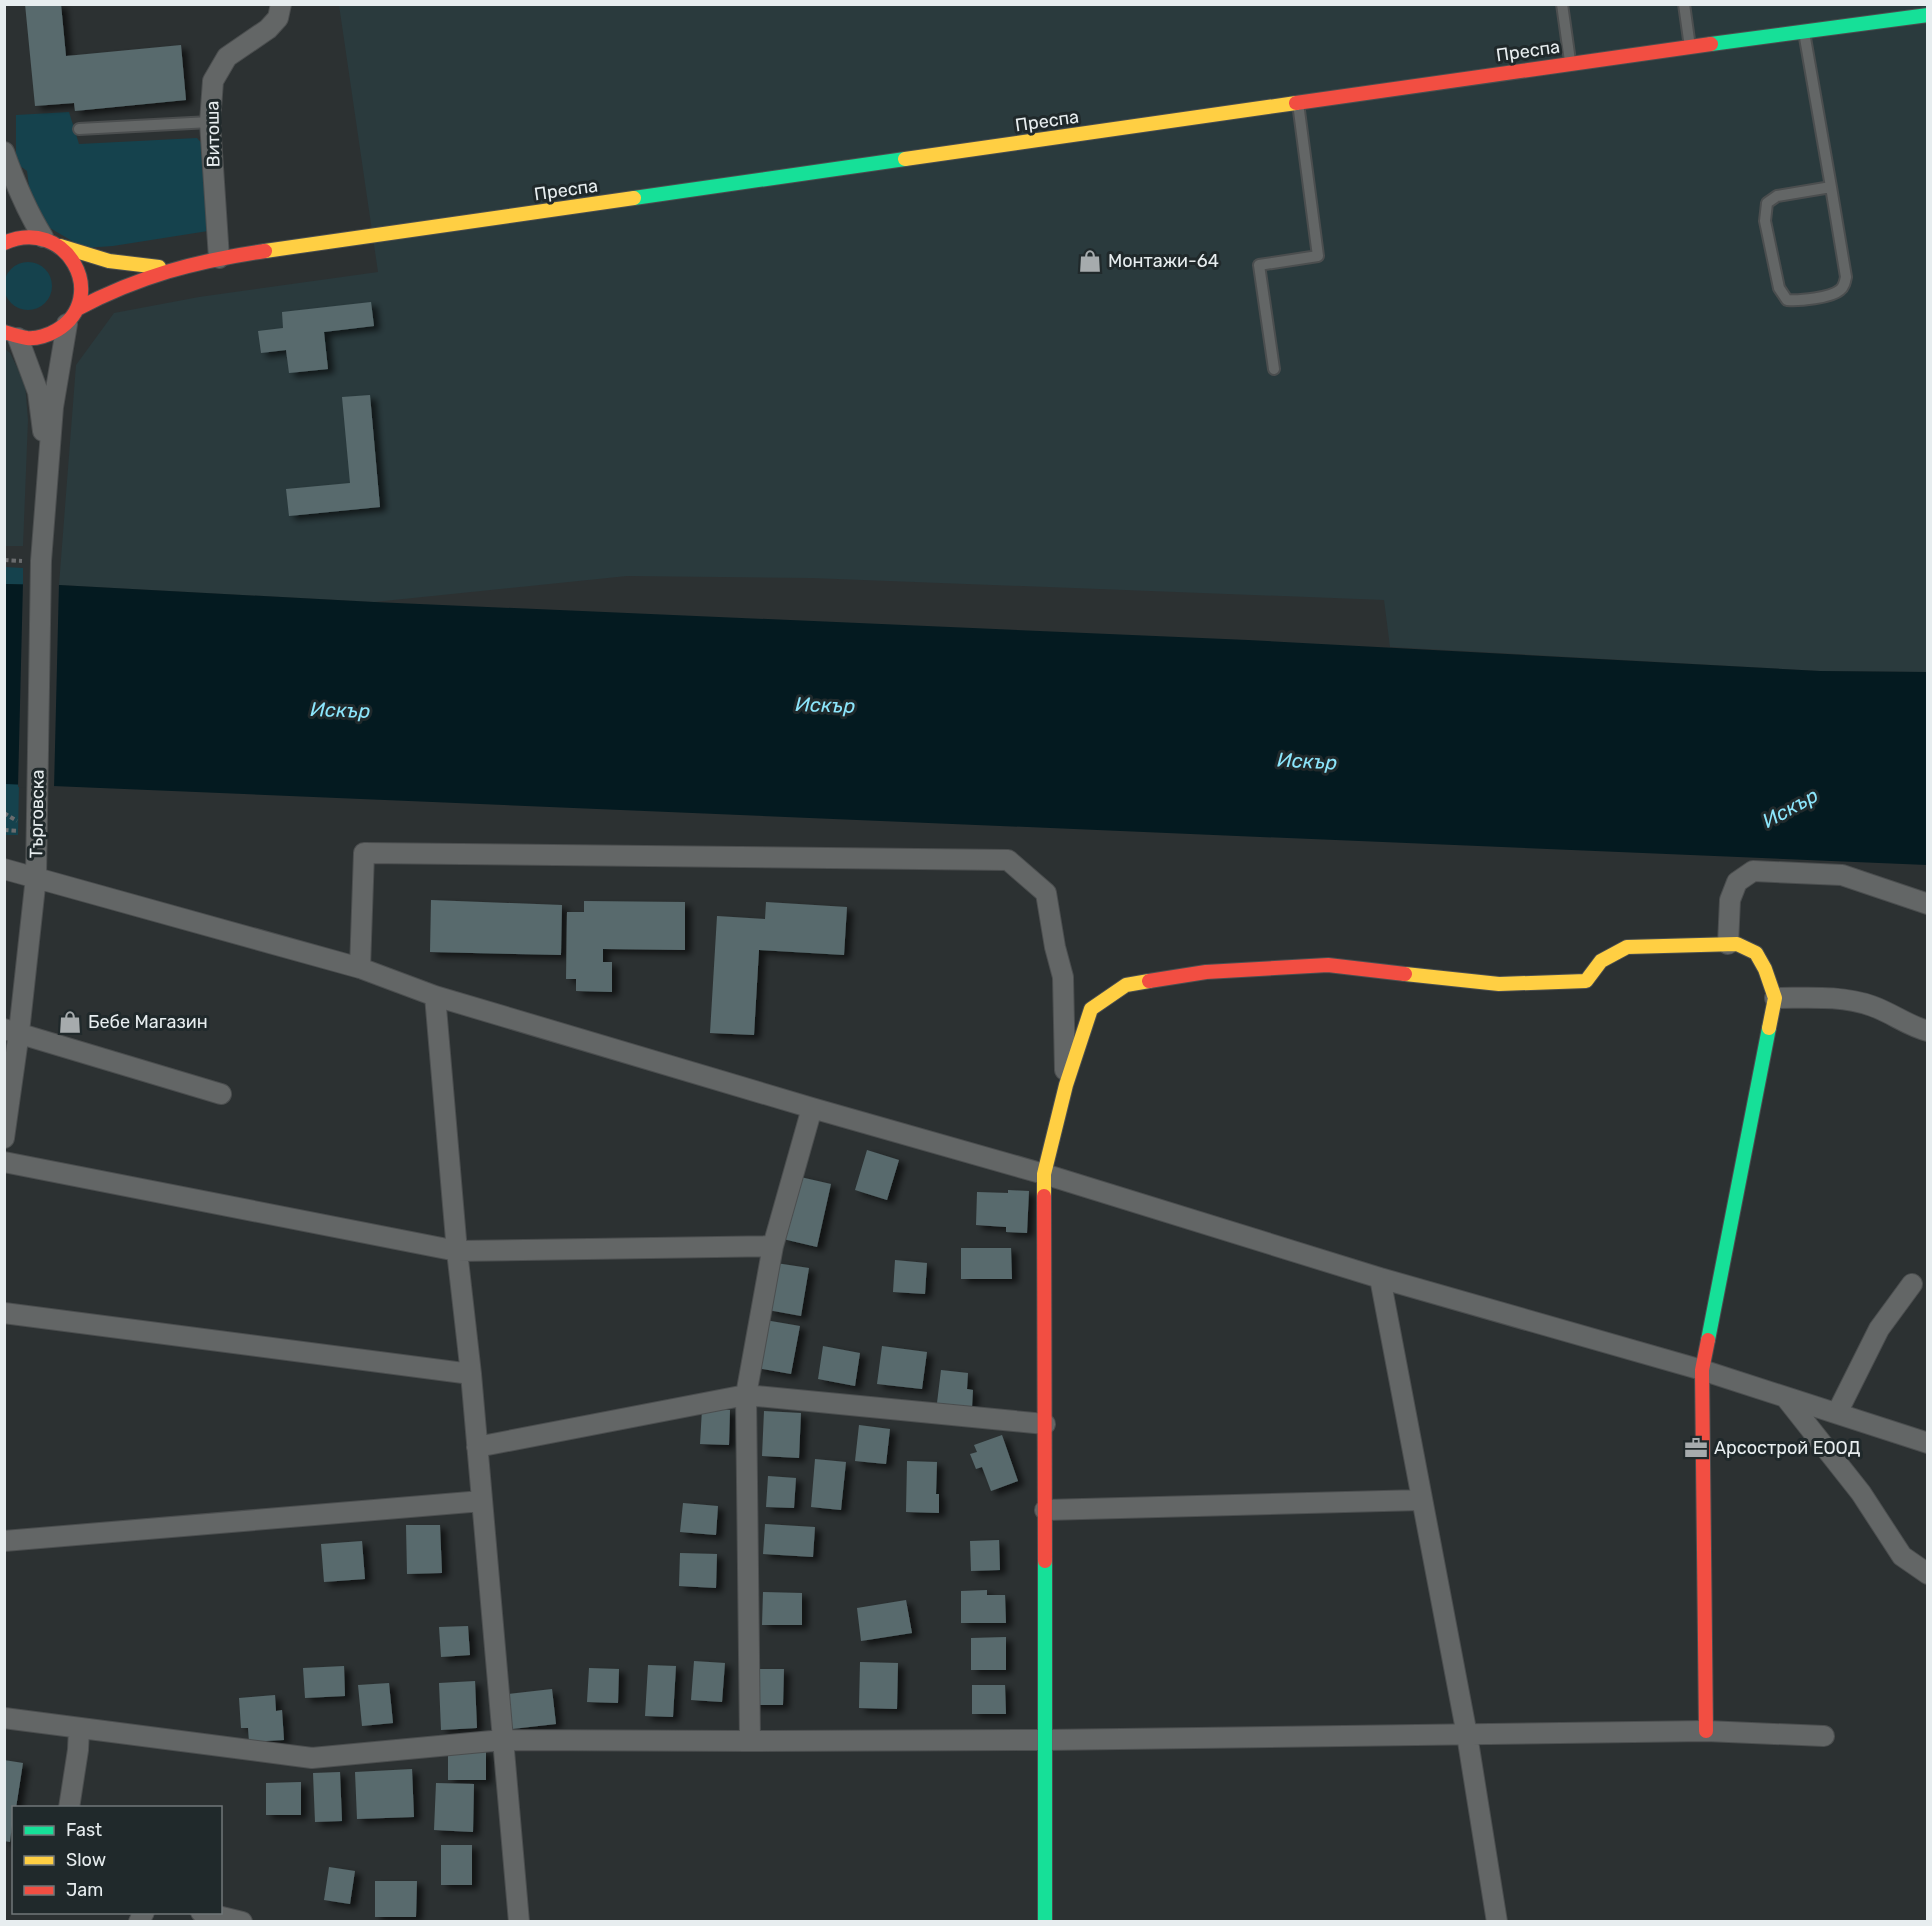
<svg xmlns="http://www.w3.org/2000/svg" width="1932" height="1926" viewBox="0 0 1932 1926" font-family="Rubik,sans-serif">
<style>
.built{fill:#2a3a3d}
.green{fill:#15424d}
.water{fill:#041a20}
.pier{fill:#2c3132}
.building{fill:#586a6d;filter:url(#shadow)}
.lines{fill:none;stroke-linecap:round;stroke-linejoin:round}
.lane-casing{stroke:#4b4e4f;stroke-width:14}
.street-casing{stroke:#4b4e4f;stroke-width:22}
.fast-casing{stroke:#4b4e4f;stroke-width:16}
.slow-casing{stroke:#4b4e4f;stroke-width:16}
.jam-casing{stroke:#4b4e4f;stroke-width:16}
.path{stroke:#6a6c6e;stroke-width:4;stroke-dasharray:4.5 3;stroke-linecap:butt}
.lane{stroke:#636666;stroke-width:10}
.street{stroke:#636666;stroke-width:20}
.fast{stroke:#16e098;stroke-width:14}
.slow{stroke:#ffcf43;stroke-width:14}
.jam{stroke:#f24e42;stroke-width:14}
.labels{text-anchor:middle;stroke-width:6;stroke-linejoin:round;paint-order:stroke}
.street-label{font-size:18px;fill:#e7edef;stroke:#20292b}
.poi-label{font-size:18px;fill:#e7edef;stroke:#20292b;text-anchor:start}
.water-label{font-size:20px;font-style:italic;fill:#8ce6fc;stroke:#20292b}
</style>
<defs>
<filter id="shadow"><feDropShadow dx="6" dy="4" stdDeviation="3" flood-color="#0009"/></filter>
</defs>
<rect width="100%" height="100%" fill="#2c3132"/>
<path class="built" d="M339,5H1927V672L1820,671L1390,647L1384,600L811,578L627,576L374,602L59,585L76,365L114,313L199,297L378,272Z
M4,348L10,353L25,383L28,420L23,546H5Z"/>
<path class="green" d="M69,112L79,144L197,138L206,148L208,231L113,246L84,248L33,218L27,171L16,163V115Z
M4 286a24 24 0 1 1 48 0a24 24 0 1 1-48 0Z
M5,567L23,568V585L5,584Z
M5,784H19L18,835H5Z"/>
<path class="water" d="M5,584L59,585L374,602L1248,640L1820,671L1927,672V865L5,784Z"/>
<path class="pier" d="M23,582H59L54,789L18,787Z"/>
<path class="building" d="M25,4H61L66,56L181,45L186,100L75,111L74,103L35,106Z
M371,302L374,326L324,332L328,369L289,373L286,350L261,353L258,331L283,328L282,312Z
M370,395L380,507L289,516L286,489L350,483L342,397Z
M431,900L562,905L561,955L430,952Z
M584,901L685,902V950L603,949V962H612V992L576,991V979H566L567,912H584Z
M766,902L847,907L844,955L759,950L754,1035L710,1033L717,916L765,919Z
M867,1150L899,1160L887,1200L855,1190Z
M796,1176L831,1184L817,1247L783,1239Z
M1008,1190L1029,1191L1027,1233L1006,1232V1227L976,1225L977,1192L1008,1193Z
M961,1248H1011L1012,1279H961Z
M895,1260L927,1263L925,1294L893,1292Z
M776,1263L809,1268L801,1316L768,1310Z
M765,1320L800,1326L791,1374L757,1368Z
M823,1346L860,1353L855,1386L818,1379Z
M882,1346L927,1352L922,1389L877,1384Z
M941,1370L968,1373L967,1389L973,1390L972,1407L937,1403Z
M702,1409L730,1410L729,1445L700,1444Z
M764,1411L801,1413L799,1458L762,1456Z
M859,1425L890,1429L886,1464L855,1461Z
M1002,1435L1018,1481L991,1491L982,1467L976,1469L970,1454L977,1452L974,1445Z
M815,1459L846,1462L841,1510L811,1507Z
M907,1461L937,1462L936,1494H939V1513L906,1512Z
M768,1476L796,1478L794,1508L766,1507Z
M683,1503L718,1506L716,1535L680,1532Z
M765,1524L815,1527L813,1557L763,1554Z
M406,1525H440L442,1573L407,1574Z
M999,1540L1000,1570L971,1571L970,1541Z
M362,1541L365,1579L324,1582L321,1544Z
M680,1553L717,1554L716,1588L679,1586Z
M987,1590V1595H1005L1006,1623H961V1591Z
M763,1592L802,1593V1625H762Z
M906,1600L912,1633L861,1641L857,1608Z
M468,1626L470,1655L441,1657L439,1627Z
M1006,1637V1670H971V1638Z
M694,1661L725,1663L722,1702L691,1700Z
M860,1662L898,1663L897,1709L859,1708Z
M648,1665L676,1666L673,1717L645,1716Z
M344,1666L345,1696L305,1698L303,1668Z
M589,1668L619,1669L618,1703L587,1702Z
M752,1669H784L783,1705H751Z
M475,1681L477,1728L441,1730L439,1683Z
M389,1683L393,1723L362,1726L358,1685Z
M972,1685H1005L1006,1714H972Z
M552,1689L556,1724L512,1729L508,1694Z
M275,1695L276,1711L282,1710L284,1740L249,1742L248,1728H241L239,1698Z
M448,1750H486V1780H448Z
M4,1760L23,1763L16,1808H14L10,1842L4,1841Z
M412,1769L414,1817L357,1819L355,1772Z
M340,1772L342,1821L315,1822L313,1773Z
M301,1782V1815H266V1783Z
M436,1783L474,1784L473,1832L434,1830Z
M441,1845H472V1885H441Z
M329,1867L355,1871L350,1904L324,1900Z
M375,1881H417L416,1917H375Z"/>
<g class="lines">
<g class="lane-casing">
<path id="lane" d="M1562,4L1570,61
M1684,4L1690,47
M1804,32L1831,187
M79,129L210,122
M1831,187L1846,277C1845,282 1844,287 1840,290C1831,298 1799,301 1787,300L1779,288L1765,221L1767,203L1777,196Z
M1274,369L1259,265L1318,256L1298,103"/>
</g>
<g class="street-casing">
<path id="street" d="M4,152C15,183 26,210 43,237
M219,258L210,122L213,81L227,57L268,29L278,18L281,4
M18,338L38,392L43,431
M4,869L360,968L435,996L812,1108L1044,1174L1380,1278L1702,1370L1928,1443
M1728,944L1730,900L1737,882L1753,871L1842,875L1928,904
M360,968L364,853L1008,860L1046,893L1055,947L1063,977L1065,1070
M435,996L457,1251L471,1374L519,1922
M1775,998C1808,998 1841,995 1872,1006C1892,1013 1908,1026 1928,1031
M4,1029L221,1094
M4,1138L19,1032L36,877L41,561L53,407L67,324
M4,1162L457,1251L773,1246
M1380,1278L1467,1735L1497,1922
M4,1313L471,1374
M1786,1398L1861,1493L1902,1556L1928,1574
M1837,1413L1879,1329L1912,1284
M477,1447L746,1395L1045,1424
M1045,1510L1421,1500
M4,1541L482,1501
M4,1718L312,1758L503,1740L750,1741L1044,1740L1706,1731L1824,1736
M750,1741L746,1395L773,1246L812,1108
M69,1808L78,1750L79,1729
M201,1912L242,1922
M139,1922L144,1912"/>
</g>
<g class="fast-casing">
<path id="fast" d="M1711,44L1928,15
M634,198L905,159
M1708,1340L1769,1028
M1045,1561V1922"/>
</g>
<g class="slow-casing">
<path id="slow" d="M905,159L1296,103
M60,246L109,261L159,267
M265,251L634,198
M1405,974L1499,984L1586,981L1601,961L1627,947L1737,944L1756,953L1765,969L1775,998L1769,1028
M1044,1196V1174L1066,1085L1091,1009L1126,985L1149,981"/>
</g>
<g class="jam-casing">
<path id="jam" d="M1296,103L1711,44
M4,243C66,215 111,297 57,330C49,335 37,339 27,338C19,337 11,334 4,332
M77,309C139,276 196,261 265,251
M1149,981L1206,972L1328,965L1405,974
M1044,1196L1045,1561
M1706,1731L1702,1370L1708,1340"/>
</g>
<path class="path" d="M4,560L22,561
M4,813L17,821
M4,830L19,831"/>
<use href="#lane" class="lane"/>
<use href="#street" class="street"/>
<use href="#fast" class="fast"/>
<use href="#slow" class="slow"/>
<use href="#jam" class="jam"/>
</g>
<defs>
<g id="shop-bare" transform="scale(1.8)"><path d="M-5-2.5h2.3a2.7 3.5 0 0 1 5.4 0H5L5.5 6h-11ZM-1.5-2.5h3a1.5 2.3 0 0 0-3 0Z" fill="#a6abad" stroke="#20292b" stroke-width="2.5" paint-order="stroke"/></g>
<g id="office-bare" transform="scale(1.8)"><path d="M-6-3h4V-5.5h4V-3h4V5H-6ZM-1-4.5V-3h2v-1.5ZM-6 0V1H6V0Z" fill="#a6abad" stroke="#20292b" stroke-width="2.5" paint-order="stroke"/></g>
</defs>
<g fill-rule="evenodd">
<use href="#shop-bare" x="1090" y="261"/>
<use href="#shop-bare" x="70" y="1022"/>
<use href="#office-bare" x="1696" y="1448"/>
</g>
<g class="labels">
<g class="street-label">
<text transform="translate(1528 51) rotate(-8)" y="6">Преспа</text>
<text transform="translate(1047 121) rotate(-8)" y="6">Преспа</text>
<text transform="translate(213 134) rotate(-91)" y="6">Витоша</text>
<text transform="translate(566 190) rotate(-8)" y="6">Преспа</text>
<text transform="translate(37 814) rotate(-89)" y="6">Търговска</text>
</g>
<g class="poi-label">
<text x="1108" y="267">Монтажи-64</text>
<text x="88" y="1028">Бебе Магазин</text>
<text x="1714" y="1454">Арсострой ЕООД</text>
</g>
<g class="water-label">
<text transform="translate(825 705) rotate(2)" y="7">Искър</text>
<text transform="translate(340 710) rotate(2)" y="7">Искър</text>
<text transform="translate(1307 761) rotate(3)" y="7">Искър</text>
<text transform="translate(1790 808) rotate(-29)" y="7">Искър</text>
</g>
</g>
<rect width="1932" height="1926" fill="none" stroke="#e7edef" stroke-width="12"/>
<rect x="12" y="1806" width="210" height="108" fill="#20292b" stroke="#707779" stroke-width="1.5"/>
<rect x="24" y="1826" width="30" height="9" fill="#16e098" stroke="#707779" stroke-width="1.5"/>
<text x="66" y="1836" font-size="18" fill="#e7edef">Fast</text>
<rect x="24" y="1856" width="30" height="9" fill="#ffcf43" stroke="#707779" stroke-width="1.5"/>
<text x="66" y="1866" font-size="18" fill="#e7edef">Slow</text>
<rect x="24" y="1886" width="30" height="9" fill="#f24e42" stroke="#707779" stroke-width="1.5"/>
<text x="66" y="1896" font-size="18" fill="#e7edef">Jam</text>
</svg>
